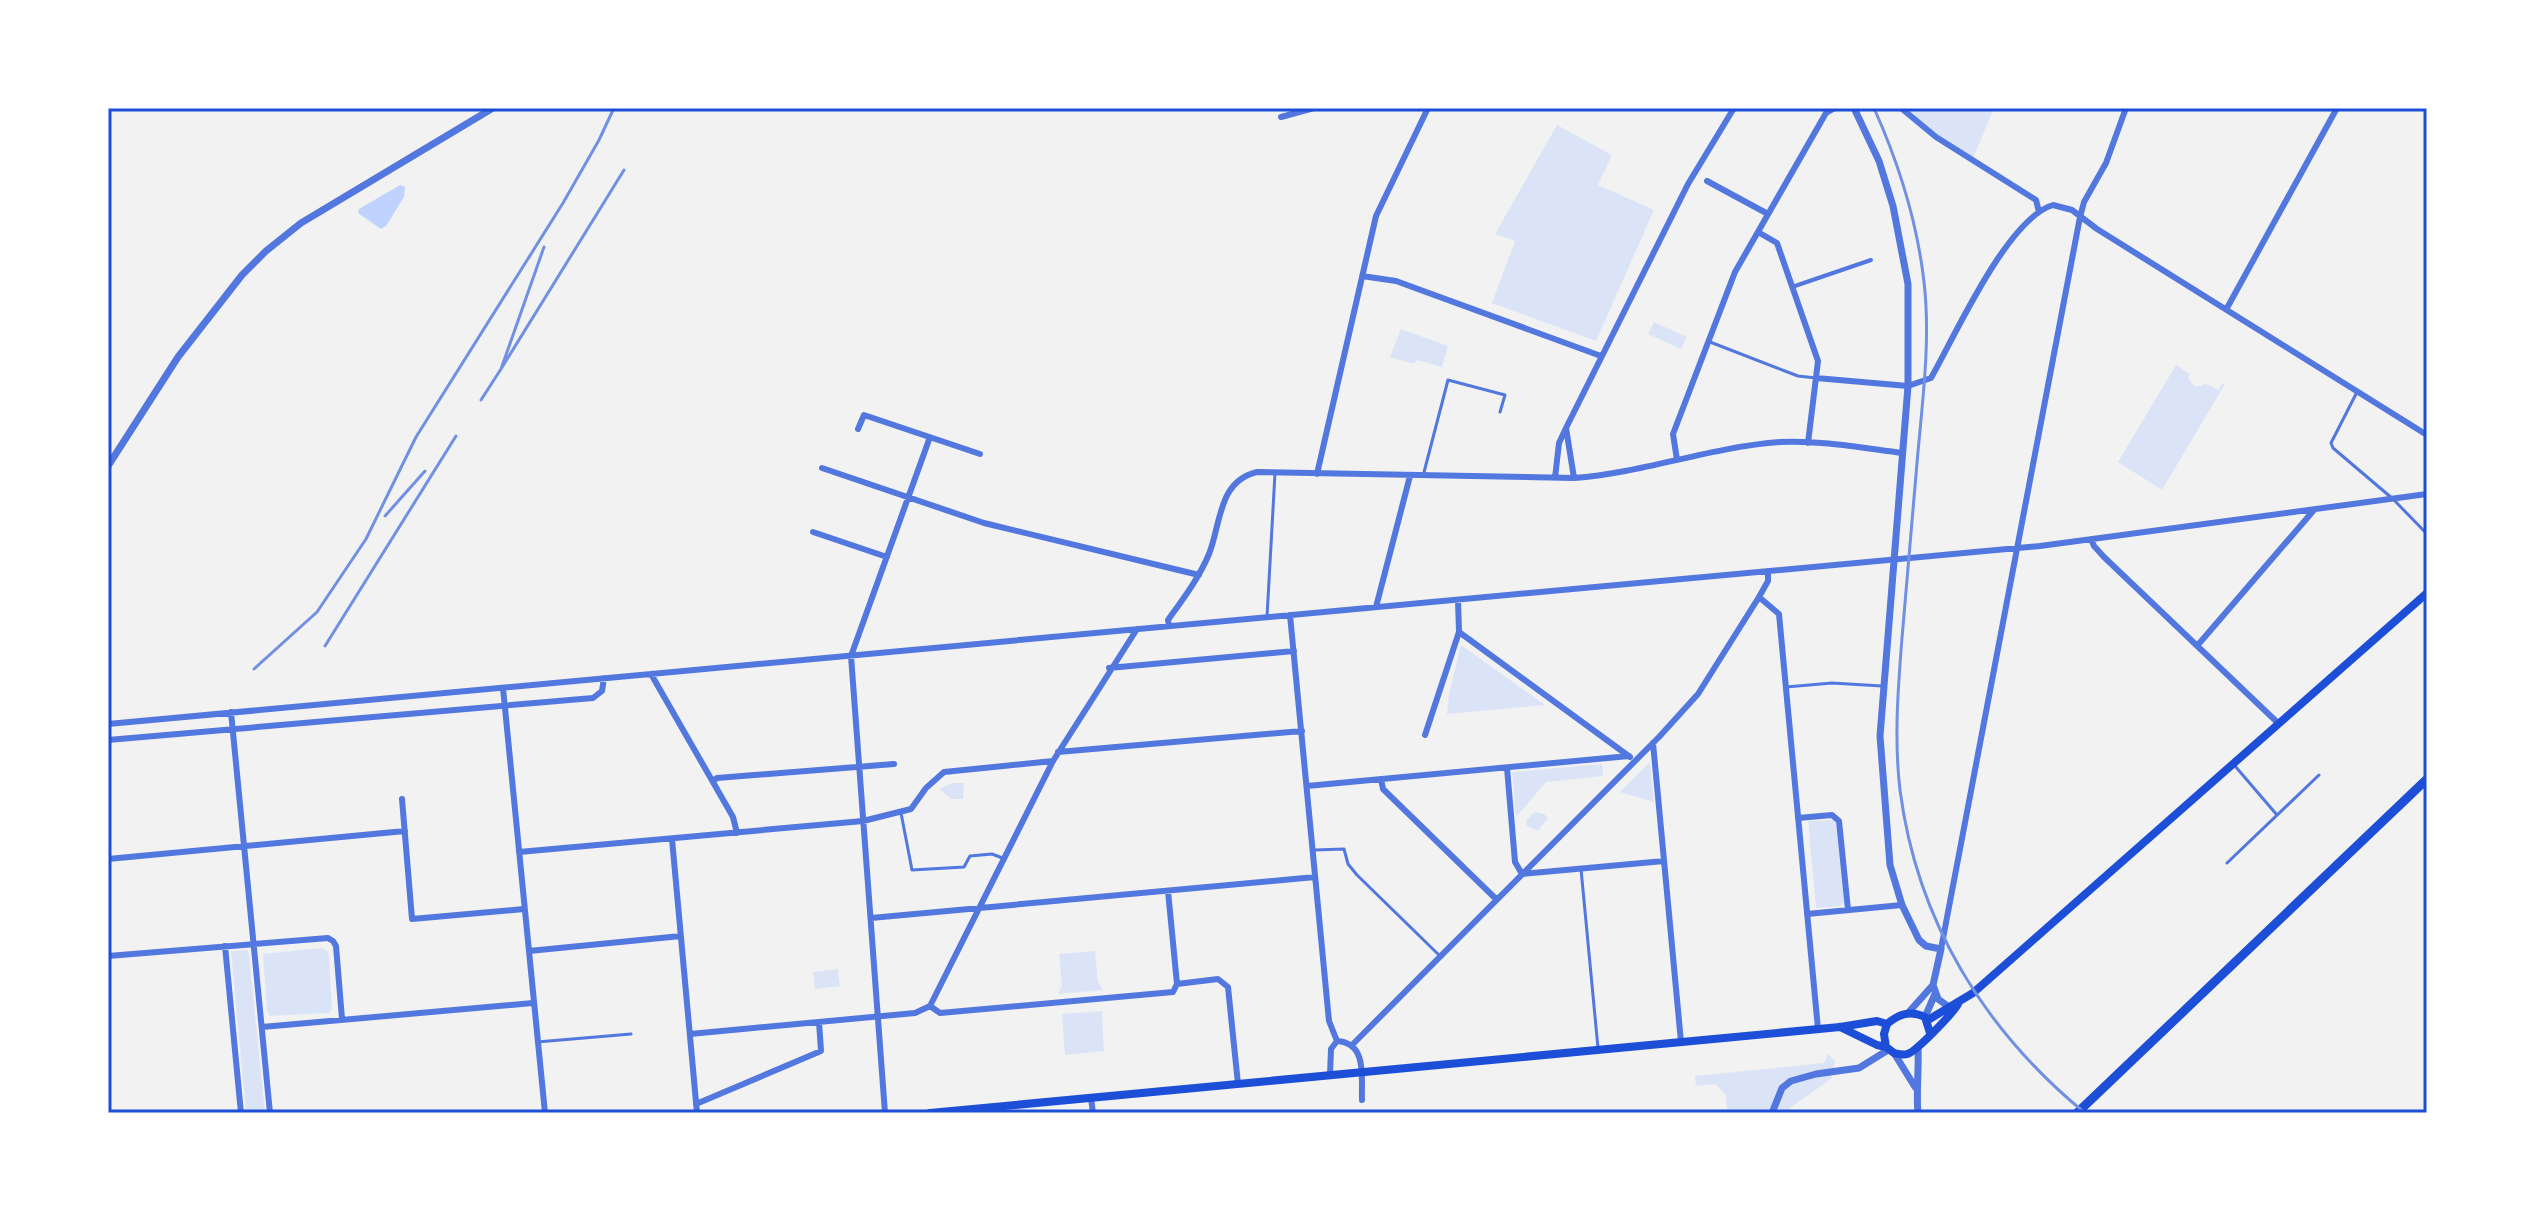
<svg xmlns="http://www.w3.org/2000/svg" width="2535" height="1221" viewBox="0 0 2535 1221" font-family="Helvetica,sans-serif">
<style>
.green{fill:#dbe4f7}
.water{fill:#bfd3fe}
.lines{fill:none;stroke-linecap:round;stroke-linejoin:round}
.service{stroke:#5277de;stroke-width:3}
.pedestrian{stroke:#5277de;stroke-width:4}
.minor{stroke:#5277de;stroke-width:6}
.tertiary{stroke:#5277de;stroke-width:7}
.secondary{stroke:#1d4ed8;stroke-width:8}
.primary{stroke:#1d4ed8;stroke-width:9}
.rail{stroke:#7290e2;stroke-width:3}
.neatline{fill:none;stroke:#1d4ed8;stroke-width:3}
</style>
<rect width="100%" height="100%" fill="#f2f2f2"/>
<path class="green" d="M1905,108H1994L1973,158L1920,123Z
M1557,125L1612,155L1598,185L1654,210L1596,341L1492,303L1515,241L1495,234Z
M1654,322L1687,337L1681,349L1648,334Z
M1401,329L1448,346L1442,367L1417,360L1414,364L1390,357Z
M2176,365L2190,374L2188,378L2194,386H2202L2205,383L2218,390L2223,383L2225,384L2162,490L2118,462Z
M1461,645L1545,705L1447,714L1449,694Z
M1650,762L1654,802L1620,792Z
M1602,764L1603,776L1546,782L1516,817L1512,772Z
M953,783H964L963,799H951L939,789Z
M1535,812L1544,814L1548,818L1538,831L1527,826L1526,820Z
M1833,820L1836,823L1844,902L1841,906L1816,908L1808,821Z
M321,948L327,950L329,956L332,1010L328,1013L270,1016L267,1011L263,954Z
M248,950L249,954L265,1113H246L231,951Z
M1095,951L1098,982L1103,990L1058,994L1062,985L1059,954Z
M838,969L840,986L815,989L813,972Z
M1102,1011L1104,1051L1065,1055L1062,1014Z
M1828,1054L1835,1061L1831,1079L1783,1113H1724L1727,1110L1726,1095L1715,1084L1696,1086L1695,1076L1824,1063Z"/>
<path class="water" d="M400,185L405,187L404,197L386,226L381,229L358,213L359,209Z"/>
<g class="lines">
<path class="service" d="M1710,342L1798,376L1816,378
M2357,392L2331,443L2333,448L2393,499L2427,534
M1423,476L1448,380L1505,395L1500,412
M1267,617L1275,473
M1786,687L1832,683L1882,686
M2235,766L2277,815
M901,813L912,870L964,867L970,856L992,854L1005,859
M1315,850L1344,849L1348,864L1357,875L1440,956
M2227,863L2319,775
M1581,869L1598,1048
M537,1042L631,1034"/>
<path class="pedestrian" d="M1792,287L1871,260"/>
<path class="minor" d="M1901,108L1936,137L2036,200L2039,212
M1281,117L1314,108
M1707,181L1768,214
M1758,232L1777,243L1818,361L1808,443
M1362,276L1396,281L1601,356
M2227,308L2337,108
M1816,378L1908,386L1931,378C1956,334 2007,219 2053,205L2072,210L2097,229L2427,435
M858,429L864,415L980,454
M1677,460L1673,434L1735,272L1826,113L1835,108
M822,468L984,523L1199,575
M1317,474L1376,216L1428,108
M1555,478L1559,443L1566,428
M1574,478L1566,428L1688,184L1734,108
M813,532L887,557
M2091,539L2094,546L2104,557L2278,723
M1759,597L1779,614L1818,1029
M1376,607L1410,476
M1290,615L1329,1021L1337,1041
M1169,626L1168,620C1183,599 1199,578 1209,554C1221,524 1218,481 1257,472L1574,478C1643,473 1710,447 1780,442C1821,440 1863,448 1903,453
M1459,632L1630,757
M2197,646L2314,510
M1109,668L1294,651
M651,674L733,817L737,833
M503,688L545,1113
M231,712L270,1113
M108,724L2040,546L2427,494
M1425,735L1459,632L1458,600
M108,740L593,698L602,691L604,678
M1653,743L1681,1042
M1058,752L1302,731
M1507,768L1515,862L1522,874L1664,861
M1381,779L1383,789L1496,899
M713,781L717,778L894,764
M1307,786L1629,756
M402,799L412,919L524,909
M1798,818L1832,815L1839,821L1848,910
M672,839L697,1113
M519,852L863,821L911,809L926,788L944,772L1053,761
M108,859L405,831
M1807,914L1902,905
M871,918L1315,877
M225,946L241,1113
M1941,949L2080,217L2084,202L2106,163L2126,108
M529,951L681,936
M108,956L328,938L333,941L336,946L342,1019
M1177,984L1218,979L1228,987L1238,1084
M930,1006L940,1013L1173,992L1177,984L1168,891
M262,1027L533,1003
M690,1034L915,1013L930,1006L1053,761L1137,629
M1352,1045L1659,737L1698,694L1759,597L1768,581V571
M1330,1075L1331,1049L1337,1041C1368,1043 1361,1078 1362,1100
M1091,1098L1093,1113
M696,1104L821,1051L819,1022
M885,1113L851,656L930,437
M1293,1113H1316"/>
<path class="tertiary" d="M1854,108L1879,161L1893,206L1908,284V386L1880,736L1890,865L1902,905L1919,940L1926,946L1941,949L1933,985L1908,1013
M108,466L178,357L242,275L266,251L301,223L493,108
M1933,985L1938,999L1949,1007
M1925,1017L1935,994
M1918,1049C1919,1071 1916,1091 1918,1113
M1894,1053L1915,1087
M1772,1113L1782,1088L1791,1081L1816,1074L1859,1068L1888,1050"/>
<path class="secondary" d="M1928,1020L1973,993L2427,593
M1840,1027L1877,1045L1886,1047
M1930,1033L1925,1017C1910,1010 1899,1014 1887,1024L1884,1034L1886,1047L1894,1053C1897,1054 1904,1055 1907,1054C1915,1053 1954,1012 1958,1004
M930,1113L1840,1027L1877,1021L1887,1024"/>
<path class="primary" d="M2077,1113L2427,779"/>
<path class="rail" d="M1874,108C1899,164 1917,220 1924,282C1931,341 1922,404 1917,463C1912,522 1907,580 1902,638C1898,688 1894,740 1900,790C1917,921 1984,1030 2085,1113
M501,369L624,170
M481,400L501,369L544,247
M385,516L425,471
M325,646L456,436
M254,669L317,612L366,539L416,437L563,203L599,140L614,108"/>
</g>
<rect width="2535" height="1221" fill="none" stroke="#ffffff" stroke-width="220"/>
<rect x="110" y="110" width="2315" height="1001" class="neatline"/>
</svg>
